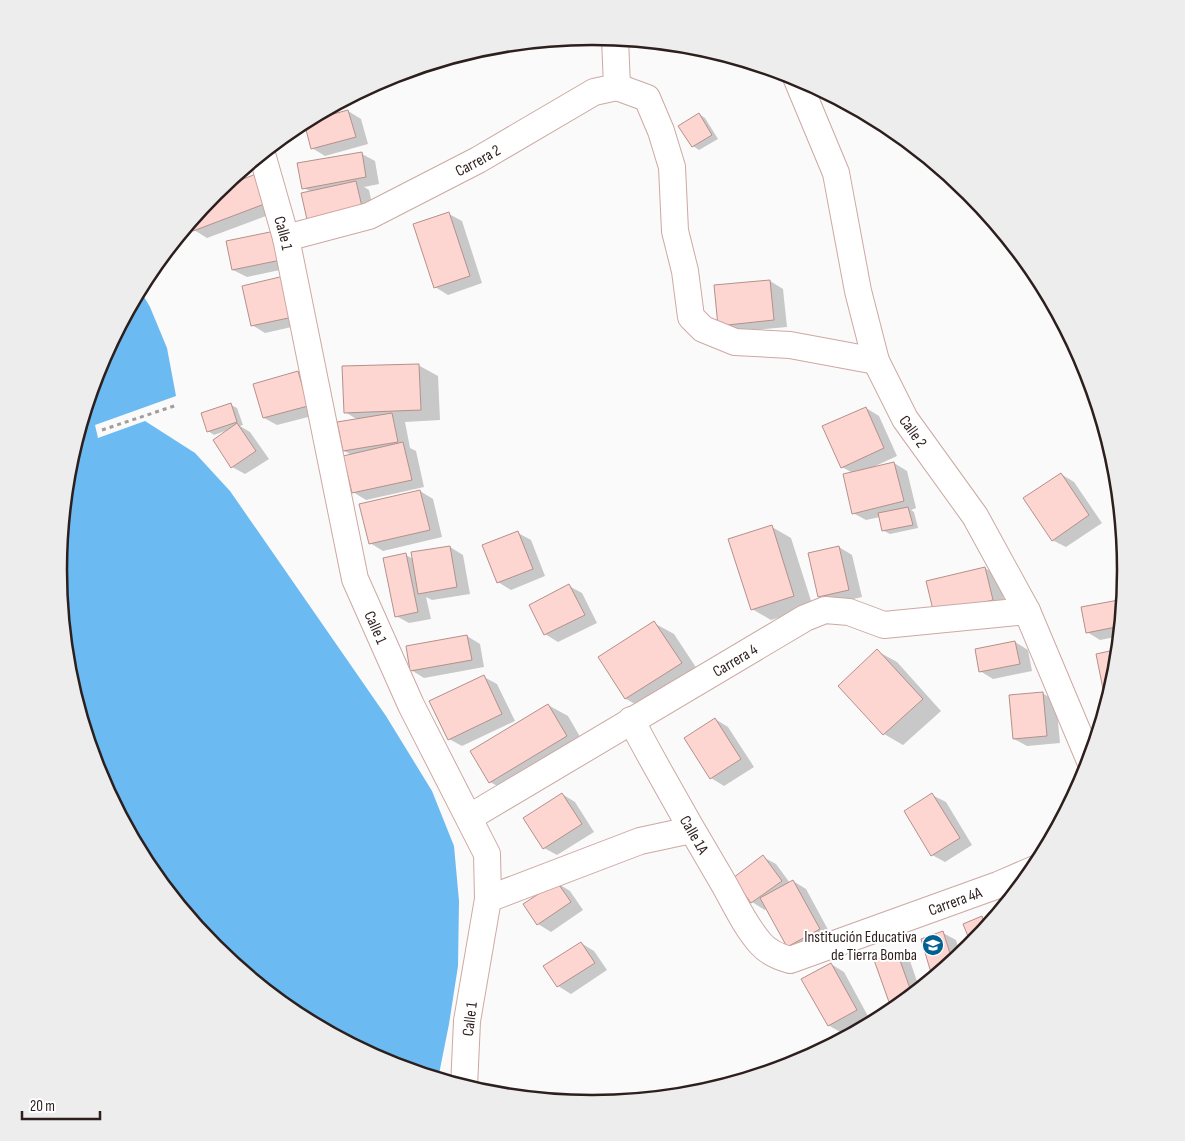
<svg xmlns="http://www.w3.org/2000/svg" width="1185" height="1141" viewBox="0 0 1185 1141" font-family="'Sofia Sans Condensed',sans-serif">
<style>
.water{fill:#6bbaf1}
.shadow{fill:#0003}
.building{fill:#fed6d1;stroke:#b5908b}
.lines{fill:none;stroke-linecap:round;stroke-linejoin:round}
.street-casing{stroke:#cda8a3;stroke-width:28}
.path{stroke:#a29d9c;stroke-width:3;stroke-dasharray:4 4;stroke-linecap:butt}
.street{stroke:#fff;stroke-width:26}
.labels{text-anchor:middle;stroke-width:4;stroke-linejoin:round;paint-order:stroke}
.street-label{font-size:16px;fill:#2c1f1d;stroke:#fff}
.poi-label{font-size:16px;fill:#2c1f1d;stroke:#fff;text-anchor:end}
.rim{fill:none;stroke:#2c1f1d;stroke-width:2.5}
</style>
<rect width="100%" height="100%" fill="#fafafa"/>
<path class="water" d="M140,290L150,307L167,348L176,396L95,425L98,438L145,421L195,453L230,491L386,716L432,791L454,846L459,901L458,966L449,1024L438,1079L388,1064L295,1015L215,948L148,867L99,775L68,674L58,570L69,466L99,366Z"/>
<path class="shadow" d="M348,111L361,119L368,144L325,156L312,148Z
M699,114L705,118L718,139L699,150L693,146Z
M362,154L375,161L379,184L364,187L369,190L375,218L303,188Z
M264,172L287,208L207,238L194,230L191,222L215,193L219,189Z
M449,214L462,221L482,283L448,295L435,287Z
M228,242L294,267L247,277L233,270Z
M283,277L305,324L265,333L252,325Z
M770,281L783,289L787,327L732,332L719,325Z
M418,365L438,376L440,420L405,422L410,448L416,451L424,487L366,500L353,492L352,455L344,451L358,420L345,412Z
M298,373L311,380L320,414L277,425L264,418Z
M231,405L237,408L243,425L240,426L250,432L269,459L245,474L232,467L228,430L214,435L208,431Z
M866,408L879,416L897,456L871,468L894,463L907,471L916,508L911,510L914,512L918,528L890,534L884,531L880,517L866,520L853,513V473L842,467Z
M1061,474L1074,482L1102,523L1066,547L1052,540Z
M420,491L433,499L442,537L383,551L370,543Z
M772,527L791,538L813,607L771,620L752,609Z
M518,533L531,540L545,576L511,590L498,582Z
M450,547L463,555L470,594L432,600L426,597L431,619L409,623L396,616L406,555L413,559L412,553Z
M839,547L852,555L862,597L832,604L819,596Z
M985,568L998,576L1006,607L949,620Z
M569,586L582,593L597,623L558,642L545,634Z
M1124,600L1120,636L1100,640L1087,632Z
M654,623L674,634L701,675L646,710L626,699L600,658Z
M467,636L480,644L484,667L424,678L411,670Z
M1015,642L1028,650L1032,671L993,679L980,671Z
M1119,650L1116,675L1110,696L1105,693L1097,655Z
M877,651L897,662L941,711L903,745L884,734Z
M484,677L497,684L515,721L462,746L449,739Z
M1042,693L1056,701L1060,743L1027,746L1014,739Z
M548,705L568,716L586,747L510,793L490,782Z
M715,719L728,727L754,767L724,786L711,778Z
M562,794L575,802L594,832L557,855L544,848Z
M932,795L946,802L972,845L945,862L932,855Z
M763,857L776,864L790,883L793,881L806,889L832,937L801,954L788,946L767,908L765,910L752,902L734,878Z
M557,883L570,891L583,910L551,932L538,924Z
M982,918L991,923L973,945L965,924Z
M943,933L956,940L961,956L936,976L933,975Z
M581,943L594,951L607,970L571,994L558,986Z
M897,953L910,961L920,990L899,1007L890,1002Z
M831,964L844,972L869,1018L842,1033L828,1025Z"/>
<path class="building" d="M348,110L356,137L311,149L304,122Z
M699,113L712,135L692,147L678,126Z
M362,152L366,177L302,189L297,163Z
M264,171L275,200L193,231L190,223L215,193L222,187Z
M356,181L363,211L308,224L301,193Z
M449,212L470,276L434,288L413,224Z
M275,231L281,260L232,270L226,241Z
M284,276L293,317L251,326L242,286Z
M770,280L774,320L718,326L714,285Z
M419,364L421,410L344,413L342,366Z
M298,371L308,406L263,418L253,384Z
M231,403L237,422L207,432L201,413Z
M866,407L884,448L841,468L822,426Z
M392,413L398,442L343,451L337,422Z
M237,423L256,451L231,468L213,440Z
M403,442L412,480L352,493L343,456Z
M894,462L904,501L852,514L843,474Z
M1061,473L1089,515L1052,541L1023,498Z
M420,490L430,530L369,544L359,504Z
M908,507L913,525L882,531L878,513Z
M772,525L794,596L751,610L728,539Z
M518,531L533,569L497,583L482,545Z
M450,546L457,587L418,594L411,552Z
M839,546L849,590L818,597L808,553Z
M406,553L418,612L395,617L383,558Z
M985,567L993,600L934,614L926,581Z
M569,584L585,615L544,635L529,605Z
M1124,599L1121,626L1086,633L1081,607Z
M654,621L682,663L625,699L598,657Z
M467,635L472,660L410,671L406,646Z
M1015,641L1020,664L979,672L975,649Z
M877,649L923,699L883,735L838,686Z
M1119,649L1116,675L1111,692L1104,694L1096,654Z
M484,675L502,714L448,740L429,701Z
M1043,692L1047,736L1013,739L1009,695Z
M548,704L567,736L489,783L470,751Z
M715,718L741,759L710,779L684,738Z
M562,793L582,824L543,849L523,818Z
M932,793L960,838L931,856L904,811Z
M763,855L782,881L751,903L733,878Z
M793,880L820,929L787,947L760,898Z
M557,882L571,902L537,925L523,904Z
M982,916L986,929L972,946L963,924Z
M943,931L953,963L939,974L932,976L921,939Z
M581,942L595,963L557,987L543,966Z
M897,952L912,994L889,1002L874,960Z
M831,963L857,1010L828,1026L801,979Z"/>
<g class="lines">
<g class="street-casing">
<g id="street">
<path d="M615,38L617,87"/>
<path id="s1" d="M796,77L836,173L858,291L876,361L905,419L975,516L1027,611L1090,761"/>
<path d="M617,87L647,98L661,131L672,167L675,231L685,271L691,317L703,329L735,342L790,345L876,361"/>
<path id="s2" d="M262,154L286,238L355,579L411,705L487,854L488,899L467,1021L464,1087"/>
<path id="s3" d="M286,238L369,216L478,160L594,92L617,87"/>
<path id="s4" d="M631,720C660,774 690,827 721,879C734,901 744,925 761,944C769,953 779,957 790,960L998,885L1035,869"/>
<path id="s5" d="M470,817L805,618L825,610L849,612L884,625L1027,611"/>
<path d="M488,899L640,841L691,830"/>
</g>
</g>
<path class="path" d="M102,430L177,405"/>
<use href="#street" class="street"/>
</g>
<defs>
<g id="school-disc" transform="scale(1.125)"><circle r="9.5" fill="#026191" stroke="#fff"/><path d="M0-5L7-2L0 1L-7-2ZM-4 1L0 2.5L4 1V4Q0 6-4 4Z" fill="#fff"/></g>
</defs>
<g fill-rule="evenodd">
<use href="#school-disc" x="933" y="945"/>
</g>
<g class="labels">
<g class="street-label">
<text dy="6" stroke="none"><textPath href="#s3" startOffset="208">Carrera 2</textPath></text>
<text dy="6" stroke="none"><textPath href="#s2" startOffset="82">Calle 1</textPath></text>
<text dy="6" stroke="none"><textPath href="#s1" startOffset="376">Calle 2</textPath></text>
<text dy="6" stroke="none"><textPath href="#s2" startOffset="488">Calle 1</textPath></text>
<text dy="6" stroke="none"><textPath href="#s5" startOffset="308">Carrera 4</textPath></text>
<text dy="6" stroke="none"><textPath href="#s4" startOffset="131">Calle 1A</textPath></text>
<text dy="6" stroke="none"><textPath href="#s4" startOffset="468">Carrera 4A</textPath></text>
<text transform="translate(469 1019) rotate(-83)" y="6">Calle 1</text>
</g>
<g class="poi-label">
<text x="917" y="942">Institución Educativa<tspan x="917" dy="18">de Tierra Bomba</tspan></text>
</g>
</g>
<path d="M0 0H1185V1141H0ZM67 570a525 525 0 1 1 1050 0a525 525 0 1 1-1050 0Z" fill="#eeeded" fill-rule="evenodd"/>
<path class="rim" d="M67 570a525 525 0 1 1 1050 0a525 525 0 1 1-1050 0Z"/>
<path d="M22 1111v8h78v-8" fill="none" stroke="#2c1f1d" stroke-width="2.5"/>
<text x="30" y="1111" font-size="15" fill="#2c1f1d" stroke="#ffffff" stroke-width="4" paint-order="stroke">20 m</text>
</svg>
